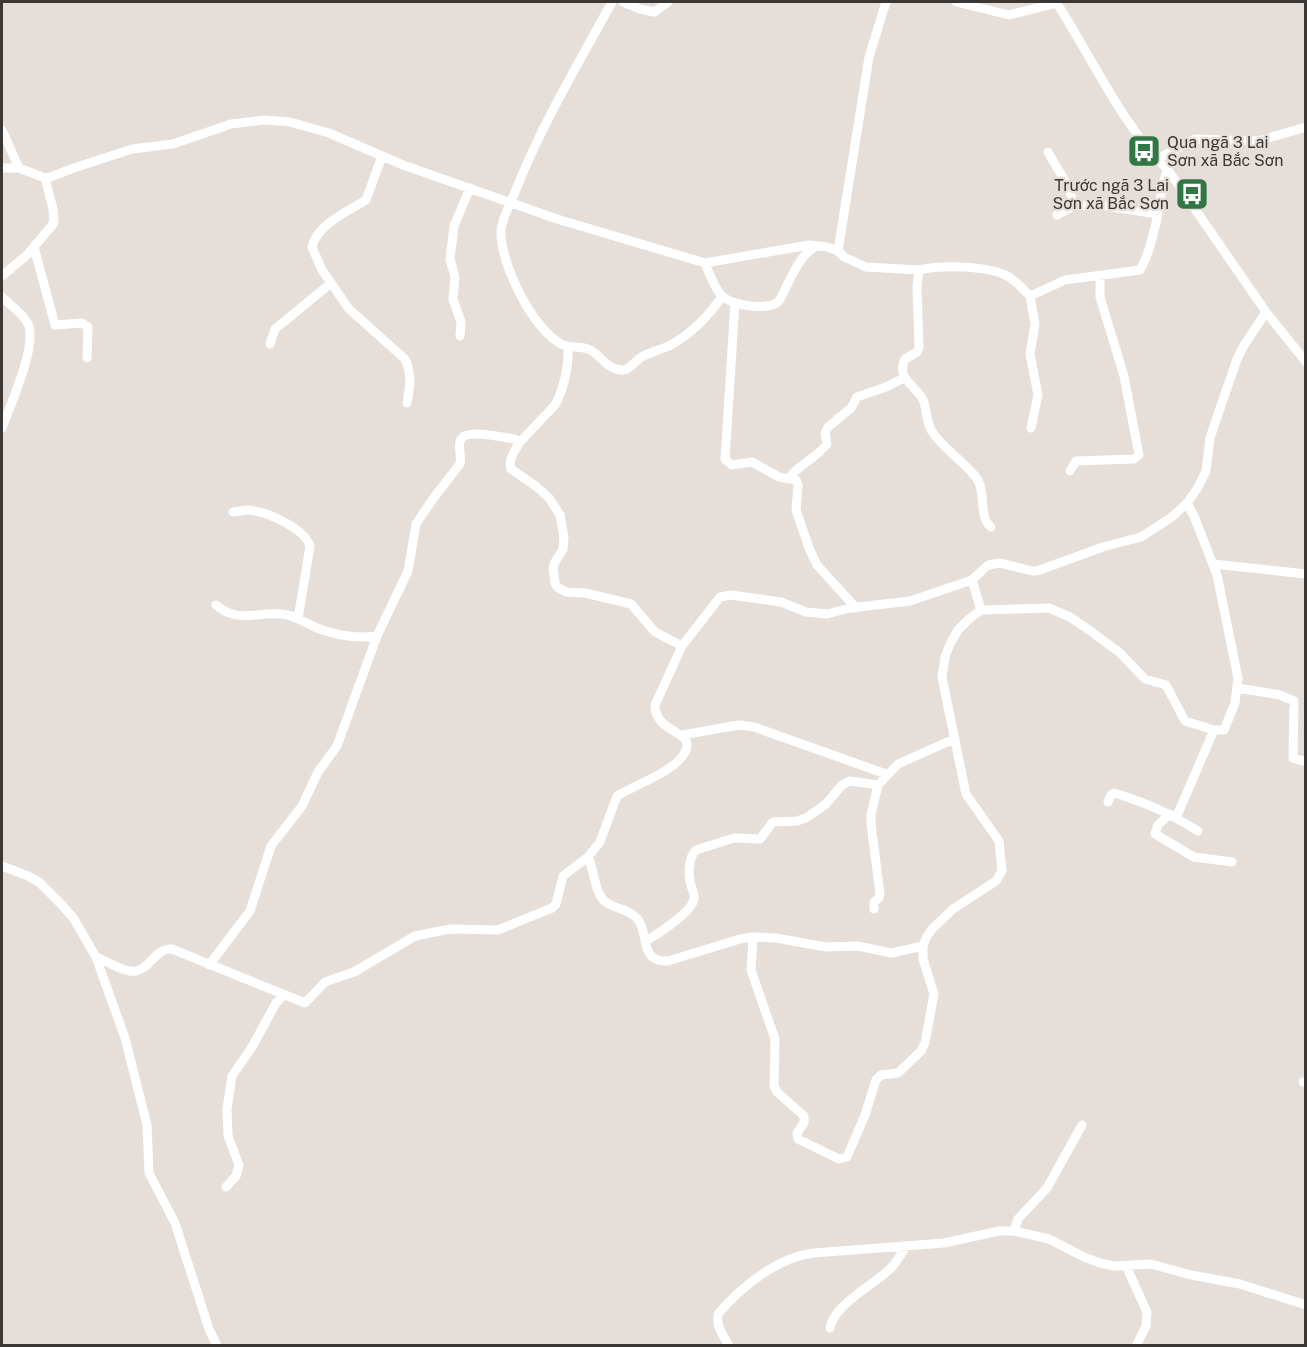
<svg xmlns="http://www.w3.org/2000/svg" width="1307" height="1347" viewBox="0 0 1307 1347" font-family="'Public Sans',sans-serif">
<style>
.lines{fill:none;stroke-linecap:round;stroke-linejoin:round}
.minor{stroke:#fff;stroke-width:9}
.labels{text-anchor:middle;stroke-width:4.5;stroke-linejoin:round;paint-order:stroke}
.poi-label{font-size:16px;fill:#3a3735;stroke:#e6ded8;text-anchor:start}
</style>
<rect width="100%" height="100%" fill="#e6ded8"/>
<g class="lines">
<path class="minor" d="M612,2C578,64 541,126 515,192C510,204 502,218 501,231C500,263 532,328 561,344C571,349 583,345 592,351C602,357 608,370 622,370C630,370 634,362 640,358C649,352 660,350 669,346C691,334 709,316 722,296
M623,2L640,9L654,12L668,2
M956,2L1009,15L1057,3
M1056,2C1092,57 1120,123 1168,170L1266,312L1306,362
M2,130L19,168
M1048,152C1057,170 1072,186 1073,206
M382,156L366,200C349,211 317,224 312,247L322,270L349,309L405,359C412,374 410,387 407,403
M1157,159L1195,139L1258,141L1306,127
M2,168H19L45,178L50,177L74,168L132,149L173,144L231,124L264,120L290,122L329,133L403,165L557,219L705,263L809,245L827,247L838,251L844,257L866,267L919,270
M1057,215L1073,206H1105L1158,214
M34,247L55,325L82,323L88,327L87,358
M838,251L869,57L886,2
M705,263C709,273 714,288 722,296C733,306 769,311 779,301C790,282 797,257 816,246
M2,276L27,255L54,223L53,209L45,178
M1030,296L1035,324L1030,354L1038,395L1031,428
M2,297C10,305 23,313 28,324C38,344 10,406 2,428
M735,303L725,459L732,465L752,462L779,477L796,480L798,485L796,510L809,548L817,565L856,608
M460,336L461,322L453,299L455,277L450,259L454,226L470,188
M270,344L275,329L331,283
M520,442C515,451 508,458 511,469L537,487L549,498L560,515L564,538L563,549L555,562L553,568L555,583L557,587L566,592L585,593L631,604L655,632L682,646
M1070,471L1076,461L1134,459L1139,455L1124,376L1100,297V276
M789,478C799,464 817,458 827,444L825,433L828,427L851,408L857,397L886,387L904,378
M233,512C238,512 243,510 248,510C266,511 304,528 310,546L298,619
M991,527C977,516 988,491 975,476C963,461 944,449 933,433C925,423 928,408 922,398C913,384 896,377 905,359L917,352L919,348L917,287L919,270C942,265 988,265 1009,277C1017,282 1024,290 1030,296L1065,280L1140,270C1150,253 1157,221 1160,202C1162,190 1162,180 1168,170
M1213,564L1306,574
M972,580L981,610
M216,605C241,626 260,609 287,615C298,617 307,624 317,628C335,635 358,639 377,636
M1238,688L1280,695L1294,701L1293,758L1306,762
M682,735L739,725L754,727L886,774
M1108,802L1111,795L1114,793C1147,803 1169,813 1198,831
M1170,814L1158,825L1155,834L1194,857L1232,862
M1176,818L1214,730
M588,857C594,870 594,886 601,897C609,910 630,907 639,921C649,938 640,962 668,961L740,939L753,937L776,938L826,947L858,946L891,953L923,946
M2,866L28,876L39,882L63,906L74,919L96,957L125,1038L147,1125L149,1173L175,1223L209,1329L217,1346
M874,909V902L879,898L880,894L871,824V815L878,785
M753,937L751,970L775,1039L774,1086L777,1092L804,1116V1123L797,1133L798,1139L839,1159L847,1157L865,1115L876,1080L881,1075L898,1073L921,1051L925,1043L934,994L923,959V946L926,938L932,929L953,909L996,881L1002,871L999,841L966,794L942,677L945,657L950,644L958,630L969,619L981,610L1049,608L1070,617L1092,632L1120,653L1145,679L1166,685L1185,721L1214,730H1224L1235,703L1238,678L1217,575L1194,516L1187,503L1197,489L1206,471L1210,438L1237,359L1243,347L1266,312
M645,941C657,935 692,912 694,899C695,894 692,890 691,885C688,875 688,858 696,850L734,838L760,839L773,822L797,821L806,818L826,804L842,785L850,781L878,785L898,764L954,739
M96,957C107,961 124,973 136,971C151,968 155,948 172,949L305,1003L325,982L354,972L415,936L450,929L498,930L552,908L556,904L563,876L588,857L600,842L617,796C635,785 673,772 684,754C699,730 655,735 655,705L682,646L720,597L731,595L781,602L806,612L827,614L850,608L910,601L972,580L988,565L1000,563L1032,571H1037L1103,547L1141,537L1172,517L1187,503
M209,965L250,911L271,846L302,806L318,772L337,746L377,636L408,571L416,524L435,496L460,464C462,457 457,445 461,439C467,429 502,437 514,439L520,442L555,405C564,389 569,365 568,347
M1303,1082H1306
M226,1187L236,1176L239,1165L228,1136L227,1109L232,1076L252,1047L276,1003L284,995
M1014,1231L1018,1219L1047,1188L1082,1125
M1126,1266L1147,1312L1146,1326L1136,1346
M830,1328C833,1306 873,1285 890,1269C897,1262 901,1255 906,1246
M729,1346C724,1336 714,1324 719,1313C742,1286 778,1257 814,1253L944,1243L999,1231H1014L1049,1239L1084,1257L1100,1263L1115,1266L1151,1264L1191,1275L1240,1284L1306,1305"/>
</g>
<defs>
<g id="bus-square" transform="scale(1.725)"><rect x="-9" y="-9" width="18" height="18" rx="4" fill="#317743" stroke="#e6ded8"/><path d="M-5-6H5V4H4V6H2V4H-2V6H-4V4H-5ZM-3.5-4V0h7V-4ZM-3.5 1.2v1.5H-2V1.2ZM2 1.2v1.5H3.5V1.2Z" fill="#fff"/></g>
</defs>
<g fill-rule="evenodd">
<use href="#bus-square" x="1144" y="151"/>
<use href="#bus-square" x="1192" y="194"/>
</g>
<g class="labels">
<g class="poi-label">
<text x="1167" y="148">Qua ngã 3 Lai<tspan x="1167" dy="18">Sơn xã Bắc Sơn</tspan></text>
<text x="1169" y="191" text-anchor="end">Trước ngã 3 Lai<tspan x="1169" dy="18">Sơn xã Bắc Sơn</tspan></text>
</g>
</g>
<rect width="1307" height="1347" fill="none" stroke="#3a3735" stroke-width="6"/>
</svg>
